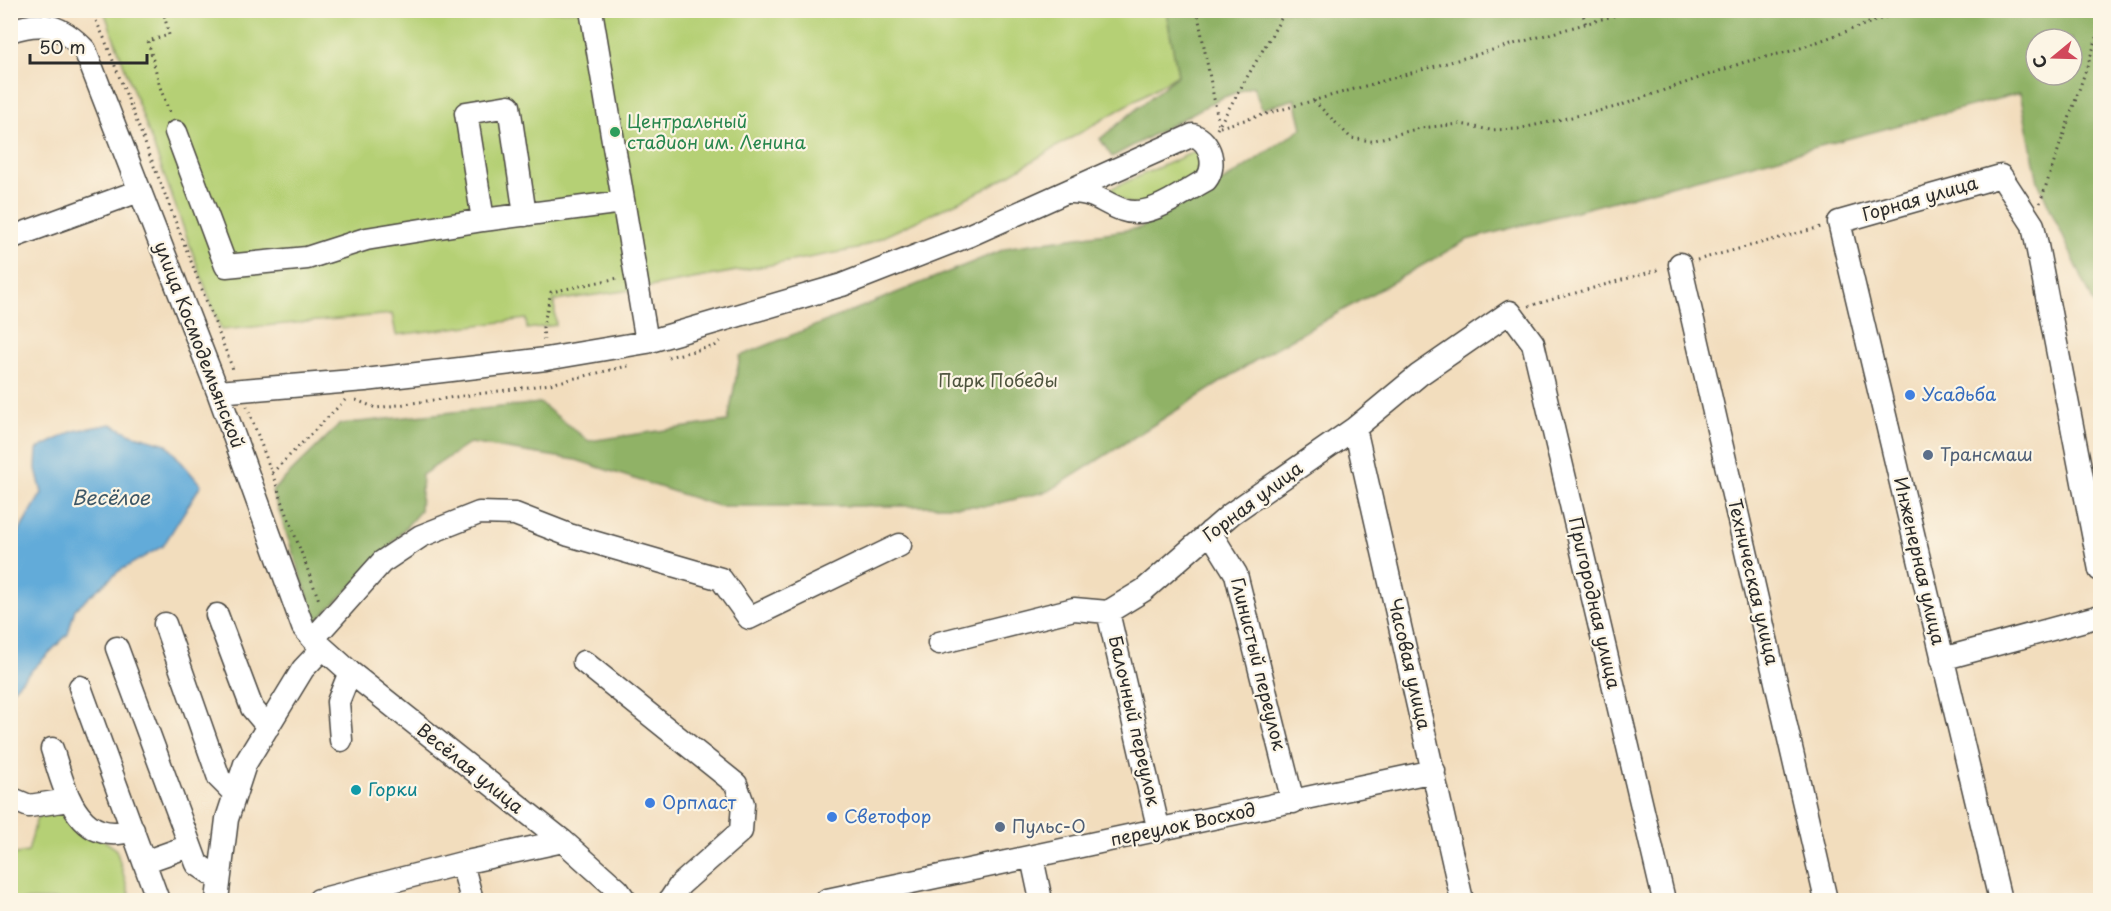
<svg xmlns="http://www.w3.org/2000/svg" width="2111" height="911" viewBox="0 0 2111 911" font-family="'Playpen Sans',sans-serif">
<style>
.green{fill:#b5d075;stroke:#707e50;stroke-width:1.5}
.forest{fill:#90b266;stroke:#5e6e48;stroke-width:1.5;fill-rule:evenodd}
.water{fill:#62abd9;stroke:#466b82;stroke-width:1.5}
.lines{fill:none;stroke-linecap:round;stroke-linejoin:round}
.minor-casing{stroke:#494641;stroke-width:25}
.path{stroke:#494641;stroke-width:3;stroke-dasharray:1.5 4.5;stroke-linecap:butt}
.minor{stroke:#fff;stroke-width:22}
.leisure-dot{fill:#2e9e5b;stroke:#fcf5e5;stroke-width:2}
.shop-dot{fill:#3f7fe0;stroke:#fcf5e5;stroke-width:2}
.service-dot{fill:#5c6f8a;stroke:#fcf5e5;stroke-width:2}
.culture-dot{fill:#0f9aa8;stroke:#fcf5e5;stroke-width:2}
.labels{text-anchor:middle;stroke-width:4.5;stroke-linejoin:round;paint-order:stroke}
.leisure-label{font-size:18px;fill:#27864d;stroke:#fcf5e5;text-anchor:start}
.street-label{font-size:18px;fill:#2b2b2b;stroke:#fcf5e5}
.park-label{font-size:18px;fill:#4e543e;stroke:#fcf5e5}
.shop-label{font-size:18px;fill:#366cbe;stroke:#fcf5e5;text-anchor:start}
.service-label{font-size:18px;fill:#4e5e75;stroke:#fcf5e5;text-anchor:start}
.culture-label{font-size:18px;fill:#0d838f;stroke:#fcf5e5;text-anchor:start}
.water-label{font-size:20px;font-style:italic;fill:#3e5868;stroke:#fcf5e5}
</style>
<rect width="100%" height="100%" fill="#fcf5e5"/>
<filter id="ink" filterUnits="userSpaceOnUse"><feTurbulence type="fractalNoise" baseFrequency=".0167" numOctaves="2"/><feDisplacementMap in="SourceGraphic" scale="12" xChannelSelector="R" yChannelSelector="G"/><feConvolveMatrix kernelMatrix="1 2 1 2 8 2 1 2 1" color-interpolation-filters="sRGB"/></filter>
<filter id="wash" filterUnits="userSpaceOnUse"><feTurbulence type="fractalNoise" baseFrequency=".008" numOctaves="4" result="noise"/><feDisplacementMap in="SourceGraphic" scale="24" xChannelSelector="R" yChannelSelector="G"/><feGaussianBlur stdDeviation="1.35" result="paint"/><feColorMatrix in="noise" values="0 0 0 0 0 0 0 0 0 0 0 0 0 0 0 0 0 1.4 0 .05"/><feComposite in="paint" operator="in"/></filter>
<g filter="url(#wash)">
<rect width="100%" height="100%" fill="#f2ddbd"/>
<path class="green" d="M104,11H1166L1178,75L985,189L857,249L638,289L554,301L556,325L527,329L526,319L396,335L392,314L221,330Z
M1196,151L1202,164L1200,174L1144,204L1133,205L1103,192Z
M64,812L116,849L131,900H11L10,855L28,852L37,817Z"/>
<path class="forest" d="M1166,11H2100V317L2038,182L2020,93L1467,240L1267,353L1049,491L987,506H718L576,460L470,443L422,475L420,511L367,572L316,621L272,491L340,424L540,403L589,441L728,421L740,356L1010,247L1140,228L1233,175L1302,128L1295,99L1262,109L1253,86L1219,99L1112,157L1100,139L1178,75ZM2036,39H2072V75H2036Z"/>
<path class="water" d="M111,424L131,434L166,444L201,485L163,546L119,571L75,609L68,634L11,691V545L42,493L36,469L37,449L74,431Z"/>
</g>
<g filter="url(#ink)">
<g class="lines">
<g class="minor-casing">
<path id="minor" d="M591,10L647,342
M10,31C43,20 61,25 85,50L218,392L303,627L313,639L350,672L563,841L618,890L625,900
M176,132L226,266L307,258L366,239L483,220
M525,215L509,106L466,113L483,220L623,202
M10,238L139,191
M1680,264L1826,900
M218,392L365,380L546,359L647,342L842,285L970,235L1193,135C1211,141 1217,166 1206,180C1183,192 1149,220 1123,210C1100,202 1098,193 1071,192
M1355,428L1462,900
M1210,532L1236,574L1293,802
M1108,612L1159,831
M217,615L252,708L268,727
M165,624L219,778L235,794
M313,639L382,562L421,536L479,513L515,514L569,535L721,579L749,618L900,545
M939,643L1074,609L1108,612L1144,590L1231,514L1355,428L1419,375L1510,312L1533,343L1664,900
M117,648L197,864L218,878
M1942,659L2100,616
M584,662L736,784L743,804L741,831L680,885L670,900
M80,687L158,900
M341,740L338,702L350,672
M52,749C65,790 77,847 133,830
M10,798L29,806L69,800
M1032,858L1041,900
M144,862L189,846
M462,863L472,900
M217,900L227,819L245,764L303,669L322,649
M319,900L462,863L563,841
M827,900L1434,771
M2000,900L1839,222L2001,176L2033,225L2100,570"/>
</g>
<path class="path" d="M91,10L105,40L234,372
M163,10L169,35L148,41L160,87L170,114
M1197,10L1219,125
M1582,10L1586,25
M1314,101L1351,138L1371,141L1420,128L1461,124L1490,130L1518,129L1616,107L1745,62L1795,50L1905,10
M1220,127L1634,10
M1217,129L1286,10
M2040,203L2100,29
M1697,260L1821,227
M1529,306L1661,269
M544,340L543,327L551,292L618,278
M668,357L715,346L721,341
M356,400L376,408L550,384L632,365
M247,406L320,603
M272,473L345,400"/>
<use href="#minor" class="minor"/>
</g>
</g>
<circle class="leisure-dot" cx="615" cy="132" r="6"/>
<g class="shop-dot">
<circle cx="1910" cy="395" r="6"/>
<circle cx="650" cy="803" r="6"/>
<circle cx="832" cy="817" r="6"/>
</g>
<g class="service-dot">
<circle cx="1928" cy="455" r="6"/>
<circle cx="1000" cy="827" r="6"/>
</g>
<circle class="culture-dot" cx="356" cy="790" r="6"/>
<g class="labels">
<g class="leisure-label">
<text x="627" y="128">Центральный<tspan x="627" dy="21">стадион им. Ленина</tspan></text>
</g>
<g class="street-label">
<text transform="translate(1920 199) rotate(-16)" y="6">Горная улица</text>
<text transform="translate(199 345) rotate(69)" y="6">улица Космодемьянской</text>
<text transform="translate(1253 502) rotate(-37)" y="6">Горная улица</text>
<text transform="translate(1919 561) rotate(77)" y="6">Инженерная улица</text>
<text transform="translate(1753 582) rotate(77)" y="6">Техническая улица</text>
<text transform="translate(1594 603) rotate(77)" y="6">Пригородная улица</text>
<text transform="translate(1258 664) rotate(76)" y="6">Глинистый переулок</text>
<text transform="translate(1409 664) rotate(77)" y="6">Часовая улица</text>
<text transform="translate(1134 721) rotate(77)" y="6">Балочный переулок</text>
<text transform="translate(470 769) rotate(39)" y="6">Весёлая улица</text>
<text transform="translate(1183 825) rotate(-12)" y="6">переулок Восход</text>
</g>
<g class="park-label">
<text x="998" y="387">Парк Победы</text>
</g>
<g class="shop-label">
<text x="1922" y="401">Усадьба</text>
<text x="662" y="809">Орпласт</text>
<text x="844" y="823">Светофор</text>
</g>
<g class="service-label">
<text x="1940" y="461">Трансмаш</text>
<text x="1012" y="833">Пульс-О</text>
</g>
<g class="culture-label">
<text x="368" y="796">Горки</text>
</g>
<g class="water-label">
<text x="111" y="505">Весёлое</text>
</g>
</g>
<rect width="2111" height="911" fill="none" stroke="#fcf5e5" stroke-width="36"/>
<g transform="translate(2054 57) rotate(251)"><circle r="28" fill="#fcf5e5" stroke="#a8a49b" stroke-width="1.5"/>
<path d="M0-4.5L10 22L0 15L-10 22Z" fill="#d1495b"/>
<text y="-9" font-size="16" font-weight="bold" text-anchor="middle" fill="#2b2b2b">С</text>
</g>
<path d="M30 54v9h117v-9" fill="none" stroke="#2b2b2b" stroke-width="3"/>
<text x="39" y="54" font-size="18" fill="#2b2b2b" stroke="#fcf5e5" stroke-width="4.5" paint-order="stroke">50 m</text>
</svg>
